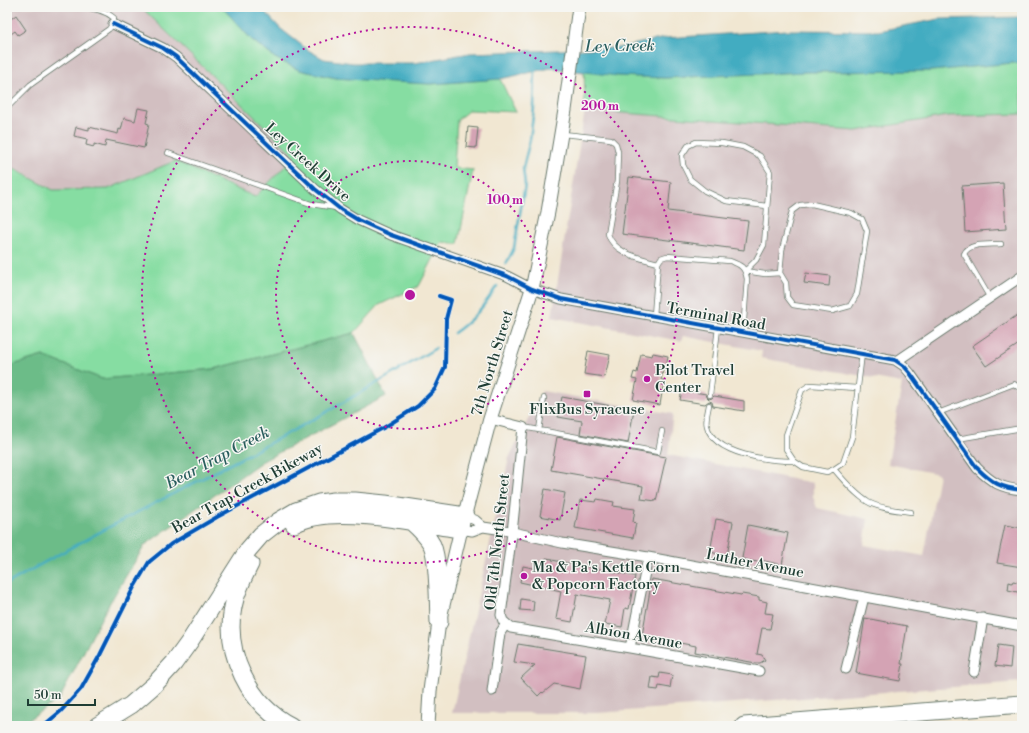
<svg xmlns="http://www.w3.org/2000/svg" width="1029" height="733" viewBox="0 0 1029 733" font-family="'Libre Bodoni',serif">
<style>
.industrial{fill:#d2bfc1}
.green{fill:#86dda2;stroke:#528d6b}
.forest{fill:#6cbc88;stroke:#467c5e}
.water{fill:#42acc1;stroke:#30747a}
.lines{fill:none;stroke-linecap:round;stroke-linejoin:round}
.stream{stroke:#42acc1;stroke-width:2.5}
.building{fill:#d4a3b4}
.lane-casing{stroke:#68786b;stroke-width:6}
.street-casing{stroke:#68786b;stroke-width:11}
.secondary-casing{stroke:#68786b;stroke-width:15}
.highway-casing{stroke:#68786b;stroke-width:19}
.lane{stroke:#fff;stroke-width:4.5}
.street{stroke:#fff;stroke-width:9}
.secondary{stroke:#fff;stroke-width:13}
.highway{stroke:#fff;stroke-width:17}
.cycleway-casing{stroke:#f6f6f2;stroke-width:6}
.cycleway{stroke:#0057b8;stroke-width:4}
.ring{fill:none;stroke:#b5179e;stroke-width:2;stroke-dasharray:2 4}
.poi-dot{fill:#b5179e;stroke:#f6f6f2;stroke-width:1.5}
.labels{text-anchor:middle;stroke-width:3;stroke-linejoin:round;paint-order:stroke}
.street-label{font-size:15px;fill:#1f3d34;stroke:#f6f6f2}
.poi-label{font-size:15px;fill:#1f3d34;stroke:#f6f6f2;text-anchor:start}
.water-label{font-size:16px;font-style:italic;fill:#2a5e5e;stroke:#f6f6f2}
.centre{fill:#b5179e;stroke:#f6f6f2;stroke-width:2}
.ring-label{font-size:12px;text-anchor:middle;font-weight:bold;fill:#b5179e;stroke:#f6f6f2;stroke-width:3;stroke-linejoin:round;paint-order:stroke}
</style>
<rect width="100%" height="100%" fill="#f6f6f2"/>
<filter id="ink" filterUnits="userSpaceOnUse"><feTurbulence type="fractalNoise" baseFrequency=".025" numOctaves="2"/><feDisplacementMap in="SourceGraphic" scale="8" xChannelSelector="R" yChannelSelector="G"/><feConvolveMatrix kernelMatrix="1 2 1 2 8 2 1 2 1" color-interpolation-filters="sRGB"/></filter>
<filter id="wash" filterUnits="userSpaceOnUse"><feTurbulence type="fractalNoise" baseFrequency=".012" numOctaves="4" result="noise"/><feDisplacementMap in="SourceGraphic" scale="16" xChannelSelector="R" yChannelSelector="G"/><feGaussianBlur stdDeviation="0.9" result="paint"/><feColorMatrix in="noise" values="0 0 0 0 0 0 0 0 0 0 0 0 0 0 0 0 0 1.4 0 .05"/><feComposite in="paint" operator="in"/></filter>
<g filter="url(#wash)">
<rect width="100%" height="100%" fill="#f1e7d2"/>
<path class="industrial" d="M7,7H141L295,156L255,197L175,161L108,189L53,190L7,165Z
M585,110L856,131L948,116L1022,114V682L598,713H452L509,458L542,391L673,414L668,455L813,483V497L817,508L868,519L864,545L924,556L939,474L888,464L902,383L761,358L762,351L683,336L681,341L552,317Z"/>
<path class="green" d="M141,7H222L252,40L275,58L299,70L336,78L430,84L500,79L516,112L469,110L457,120L454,168L473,170L458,244L442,242L419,286L379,305L354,333L214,369L102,379L43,356L13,365L7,364V165L53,190L108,189L175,161L255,197L295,156Z
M1022,62V114L948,116L856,131L585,110L584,65L618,76L665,78L806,72L931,71Z"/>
<path class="forest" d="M354,333L386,396L261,462L145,545L106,609L60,698L19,726H7V364L13,365L43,356L102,379L214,369Z"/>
<path class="water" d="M222,7H260L281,29L308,50L324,59L353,63H415L470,53L617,48L665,38L788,30L878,31L939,19L1022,17V62L931,71L806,72L665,78L618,76L551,68L500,79L430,84L377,81L336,78L299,70L275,58L252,40Z"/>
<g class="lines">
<path class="stream" d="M506,264L514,248L525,185L523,168L530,140L534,108L535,69
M454,333C473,320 484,306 497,286
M7,584C92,533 181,491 268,444C325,414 381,381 436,348"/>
</g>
<g id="blocks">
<path class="building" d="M16,15L26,30L18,35L15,31L7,37V22Z
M138,108L149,110L146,123L149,124L144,148L106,140L105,147L94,144V147L86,145L87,139L74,136L76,127L89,130V127L118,134L119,129L121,130L124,118L135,121Z
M468,127L478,128L476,148L466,147Z
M629,177L671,182L668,211L748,221L744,250L622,234Z
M1003,183L1006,229L965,232L962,186Z
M806,273L830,276L829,286L804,283Z
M1022,312V342L986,366L972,346Z
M588,351L610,355L605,377L584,374Z
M653,353L668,356L666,367L664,366L661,380H664L660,405L633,400L637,380L632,379L634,372L637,373L641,354L652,356Z
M682,390L706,394L707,397L709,399L712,398L714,396L744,401V411L713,406L712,402L709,401L705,404L680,400Z
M562,397L634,410L628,443L580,434L582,421L558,417Z
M557,437L666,457L656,501L641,499L643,486L551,470Z
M545,489L565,493L560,520L540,516Z
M597,499L614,502L613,506L635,509L633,522L636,523L633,538L575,528L580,500L596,502Z
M716,519L733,522L727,556L710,552Z
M748,525L788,533L782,565L760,560L759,562L750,561L742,558Z
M1005,525L1022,528V567L997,563Z
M546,558L553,559L552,560L635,576L629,609L625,608L622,627L605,624L610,600L577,594L572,622L556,619L561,591L520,582L523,566L543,570Z
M652,579L741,595L742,594L759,597V600L767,602L765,613L773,614L770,629L762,628L757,654L762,655L765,660L760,663H756L695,652L696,646L642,636Z
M1013,581L1022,583V593L1008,590L1009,582L1012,583Z
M521,599L534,601L533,611L520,610Z
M865,618L907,626L901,664H903L900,681L856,673Z
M518,644L586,655L580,689L554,684L543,693L542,692L538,696L521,678L535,665L514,662Z
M998,645L1012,647L1010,668L995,666Z
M660,673L672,675L670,688L659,686L658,690L650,689L652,677L659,678Z"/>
</g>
</g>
<g filter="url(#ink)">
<use href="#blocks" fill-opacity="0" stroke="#68786b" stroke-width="1"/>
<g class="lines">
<g class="lane-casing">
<path id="lane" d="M7,108L30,85L109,29L113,24L114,18C105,10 93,8 81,7
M563,134L611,139L616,144L618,152L617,181L608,234C614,254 641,258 658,263
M168,153L311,204L337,208
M745,271L765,274L780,273L786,283L787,297L793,305L832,311L850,306L857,294L867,231L862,219L851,213L812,204L800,205L792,211L782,250L780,273
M745,271L756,260L764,245L770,172L760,156L743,147L722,143L696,142L688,146L682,155L683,165L690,179L705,191L726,201L767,206
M990,298L964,254C969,242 990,245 1001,244
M654,316L658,263L661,258L667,256L730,261C741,265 745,267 747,279L743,333
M857,388L810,385L802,390L786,435V449L794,461L803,467L827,472L834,469L843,463L852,437L862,353
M710,395L718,328
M709,405C708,411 705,420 707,426C714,455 770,461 794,461
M938,413L1014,384L1018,387L1022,392
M523,427L658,452L662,431
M539,430L544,398
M957,439L1022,428
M834,469C844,481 855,494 868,502C880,509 898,510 911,512"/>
</g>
<g class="street-casing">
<path id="street" d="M113,24L163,48L176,57L315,189L340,209L358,220L391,235L507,276L532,289L561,299L895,360L904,366L910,373L977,468C992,483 1001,488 1022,490
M897,361L1022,276
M490,419L523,427L512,533L501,615L503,621L511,628L630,648L759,671
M465,516L475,520L483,527
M461,529L472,531L483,527L504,530L562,543L648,557L1022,626
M630,648L648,557
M846,669L864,597
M974,672L983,618
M492,691L500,633L506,624"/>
</g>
<g class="secondary-casing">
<path id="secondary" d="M428,726L430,691L439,622L461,529L490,419L532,289L548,212L565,110L579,7"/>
</g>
<g class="highway-casing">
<path id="highway" d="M411,521C419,528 427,535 432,545C439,561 438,603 439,622
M294,524C333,502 417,524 461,529
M250,564C243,578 236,591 233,607C224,653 249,705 291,726
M97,726L131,705L154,685L174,663L190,641L248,550L261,535L279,521L296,511L319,503L334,501H355L385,504L465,516
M744,726L1022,704"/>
</g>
<use href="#lane" class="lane"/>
<use href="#street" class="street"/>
<use href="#secondary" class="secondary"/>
<use href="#highway" class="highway"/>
<g class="cycleway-casing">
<path id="cycleway" d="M113,24L163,48L176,57L315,189L340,209L358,220L391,235L507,276L532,289L561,299L895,360L904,366L910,373L977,468C992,483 1001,488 1022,490
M43,726L61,711L81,689L100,655L133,589L149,562L171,544L217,517L385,427L418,406L435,389L445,367L446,319L451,300L439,296"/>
</g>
<use href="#cycleway" class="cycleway"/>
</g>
</g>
<g class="ring">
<circle cx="410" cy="295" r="134"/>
<circle cx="410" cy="295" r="268"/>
</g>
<g class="poi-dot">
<circle cx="647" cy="379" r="4"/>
<rect x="583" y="390" width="8" height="8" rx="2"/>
<circle cx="524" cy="576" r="4"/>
</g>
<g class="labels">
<g class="street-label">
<text transform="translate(308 162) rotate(42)" y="5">Ley Creek Drive</text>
<text transform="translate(716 316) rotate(10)" y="5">Terminal Road</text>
<text transform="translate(492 363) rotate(-73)" y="5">7th North Street</text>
<text transform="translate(247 488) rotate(-29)" y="5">Bear Trap Creek Bikeway</text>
<text transform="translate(497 542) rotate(-84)" y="5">Old 7th North Street</text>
<text transform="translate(755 563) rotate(11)" y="5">Luther Avenue</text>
<text transform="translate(634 635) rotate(10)" y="5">Albion Avenue</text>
</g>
<g class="poi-label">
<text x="655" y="375">Pilot Travel<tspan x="655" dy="17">Center</tspan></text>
<text x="587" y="414" text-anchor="middle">FlixBus Syracuse</text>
<text x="532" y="572">Ma &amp; Pa's Kettle Corn<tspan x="532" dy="17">&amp; Popcorn Factory</tspan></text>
</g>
<g class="water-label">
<text transform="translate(620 45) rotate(-1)" y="6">Ley Creek</text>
<text transform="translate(217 457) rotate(-28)" y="6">Bear Trap Creek</text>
</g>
</g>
<circle cx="410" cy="295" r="6" class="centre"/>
<g class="ring-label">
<text x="600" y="110">200 m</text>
<text x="505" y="204">100 m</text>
</g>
<rect width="1029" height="733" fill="none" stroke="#f6f6f2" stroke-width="24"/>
<path d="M28 699v6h67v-6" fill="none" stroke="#1f3d34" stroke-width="2"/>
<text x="34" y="699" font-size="12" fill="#1f3d34" stroke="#f6f6f2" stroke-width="3" paint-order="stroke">50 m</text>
</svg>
